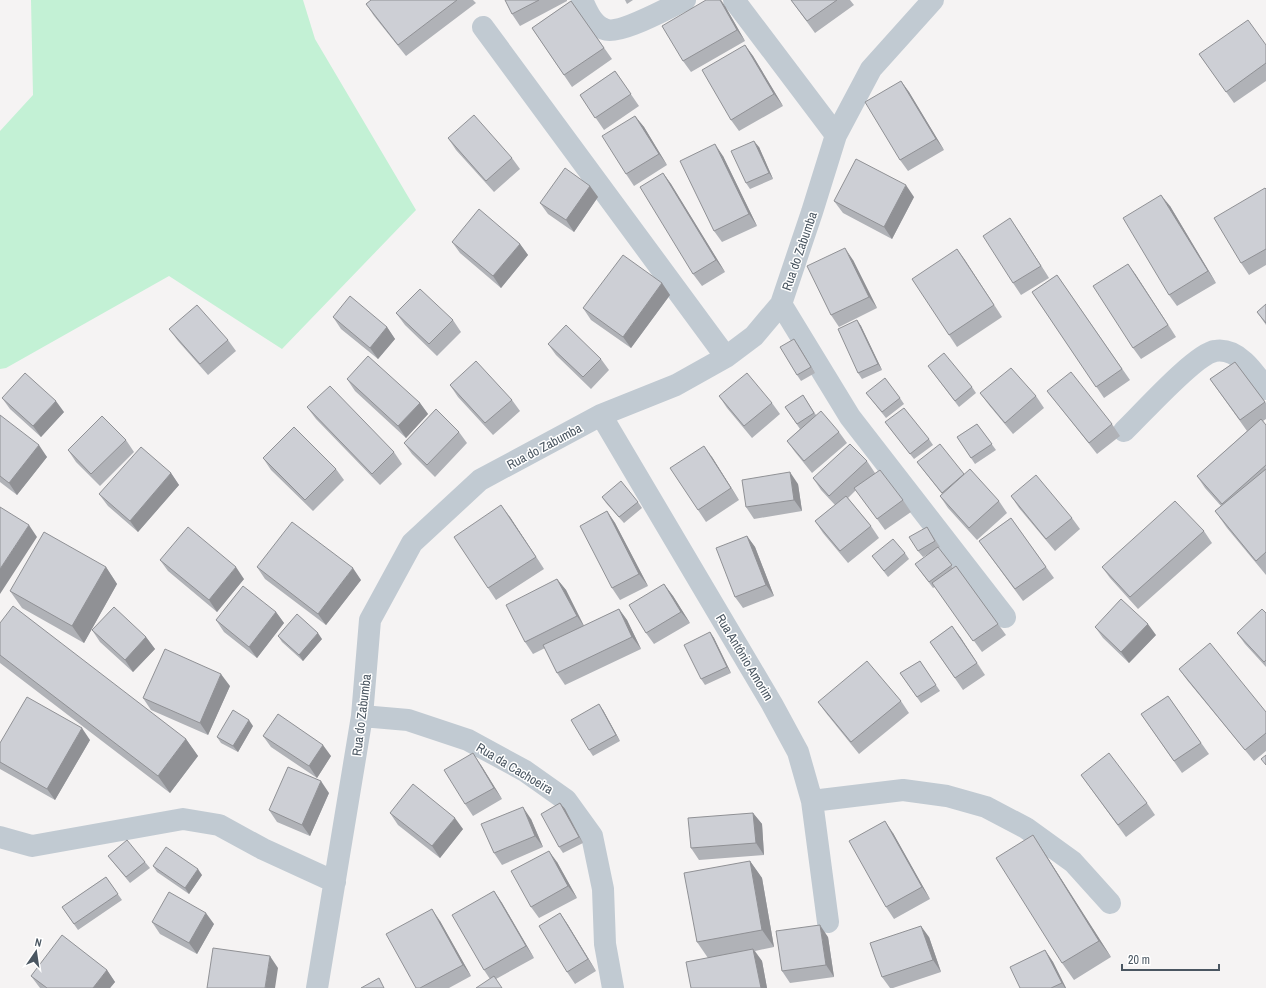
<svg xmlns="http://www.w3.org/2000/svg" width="1266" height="988" viewBox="0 0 1266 988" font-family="'Archivo Narrow',sans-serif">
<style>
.green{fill:#c3f1d5}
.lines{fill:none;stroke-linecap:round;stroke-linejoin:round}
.minor{stroke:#c1cad2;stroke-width:22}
.wall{fill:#b0b2b7}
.shaded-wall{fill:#909195}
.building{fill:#cdcfd5;stroke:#909195}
.labels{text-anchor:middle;stroke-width:3;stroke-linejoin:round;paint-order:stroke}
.street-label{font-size:13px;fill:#4a5661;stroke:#fff}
</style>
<rect width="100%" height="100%" fill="#f5f3f3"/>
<path class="green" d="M31,0H303L315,39L416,210L282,349L169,276L6,368L0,369V131L33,95Z"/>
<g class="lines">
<path class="minor" d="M582,0C587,11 592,24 604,29C619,36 669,7 685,0
M734,0L836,135
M483,27L726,357
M781,304L850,417L1005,617
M601,415L772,704L798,752L812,801L828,922
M1124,431C1141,415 1195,354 1215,351C1238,347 1255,373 1266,389
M362,716L408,720L468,740L525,771L566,800L592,836L603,889L605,944L613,988
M812,801L903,790L947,796L986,807L1026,828L1073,862L1110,903
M0,837L32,846L183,819L219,825L263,849L335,882
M317,988L362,716L370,620L412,543L480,480L601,415L676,385L726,357L754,336L781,304L812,212L836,135L871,69L933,0"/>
</g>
<path class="wall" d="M371,0H473L476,3L406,56L374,16L366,4Z
M505,0H567V1L520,26L512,14Z
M625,0H633L627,4Z
M791,0H850L854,5L815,33Z
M571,1L612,59L572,87L532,28Z
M725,6L745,41L691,72L683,61Z
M745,45L753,56L783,106L739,131L731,120Z
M1266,45V81L1234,103L1199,54Z
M615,71L639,106L604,130L580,95Z
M901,81L909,92L944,150L908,171L900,160Z
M635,116L644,127L667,165L634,186L626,174Z
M448,138L512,158L520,169L494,192L456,150Z
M759,147L773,179L750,189L746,183Z
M723,156L757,226L722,242L714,231Z
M663,173L671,184L725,272L702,286L693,274Z
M590,186L598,197L574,232L548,214L540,203Z
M1266,189V265L1249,275L1241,263Z
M914,197L892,239L843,213L834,201Z
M1170,206L1216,283L1177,306L1169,295Z
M1018,230L1049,278L1021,295L1013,283Z
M452,242L520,244L528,255L501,288L460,253Z
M957,249L1002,317L957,347L949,335Z
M853,260L877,308L839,327L831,315Z
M1128,264L1176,337L1141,359L1133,348Z
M1057,275L1130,380L1104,398L1032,292Z
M662,283L670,295L631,348L591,320L583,308Z
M1266,304V325L1257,312Z
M396,313L453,320L461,332L437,356L405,325Z
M333,317L387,327L395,339L378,359L341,329Z
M857,320L861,326L882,370L862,379L858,373Z
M169,329L228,340L236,351L208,375L178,341Z
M548,344L601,359L609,370L591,389L556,355Z
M798,345L815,373L801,381L797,375Z
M1235,362L1266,403V419L1263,421L1266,425V575L1227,528L1215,511L1221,506L1205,488L1197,476L1247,431L1210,379Z
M928,366L972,387L976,393L959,407Z
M347,379L420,403L428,414L406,438L355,391Z
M450,385L512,400L520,411L493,435L458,397Z
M1047,391L1112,424L1120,436L1097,454L1056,402Z
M866,393L900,398L904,404L886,418Z
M980,393L1036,396L1044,408L1013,434L989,405Z
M803,395L816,415L839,432L847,443L812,473L795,452L787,441L800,429L785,407Z
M719,396L772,403L780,414L752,438L727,408Z
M2,398L64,412L41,437L10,409Z
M307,407L394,452L402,464L380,485L316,419Z
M0,415L47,457L17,495L0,482Z
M885,422L929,439L933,445L914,459Z
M977,424L996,450L975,464L957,437Z
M459,432L467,443L435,477L412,454L404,443Z
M126,440L134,452L100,486L76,462L68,450Z
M712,457L739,500L706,522L698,510Z
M263,458L336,469L344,480L313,511L271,470Z
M867,461L875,473L903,500L911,512L885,530L856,490L848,498L871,526L879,538L848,563L823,533L815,521L835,505L821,490L813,478Z
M917,462L964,474L999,501L1007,513L977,540L948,508L940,496L942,494Z
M171,473L179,485L138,532L108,506L99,494Z
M798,484L802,511L754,519L746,507Z
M1011,496L1072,518L1080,529L1055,551L1019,508Z
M602,497L638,502L642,508L624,523L606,503Z
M607,511L615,523L648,586L620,600L612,588Z
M510,517L544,569L496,600L488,588Z
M1011,518L1054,578L1023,601L979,541Z
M927,527L940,547L938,548L953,568L956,566L1006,635L982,652L935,587L933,588L915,564L930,553L923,557L918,551Z
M1204,531L1212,543L1138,609L1110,578L1102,567Z
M747,536L755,547L774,596L743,608L735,597Z
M905,553L909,559L888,577L872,556Z
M160,560L244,579L217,612L168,571Z
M106,567L117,584L84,643L22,608L10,591Z
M257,567L361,580L326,625L265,579Z
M557,579L566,590L584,626L619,609L627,620L641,649L565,685L557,673L545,648L533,654L525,642Z
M664,584L673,596L690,623L654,644L646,633Z
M276,612L284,623L257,658L224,632L216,620Z
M1266,613V667L1245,644L1237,633Z
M0,623L186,739L198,756L170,793L0,663Z
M952,626L985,675L963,690L930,642Z
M1095,627L1156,635L1129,663L1103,638Z
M92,630L146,637L155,649L133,672L100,642Z
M710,632L714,638L731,673L705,685L701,679Z
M278,636L322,639L303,661L282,642Z
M920,661L940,691L921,703L900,673Z
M1179,669L1266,712V751L1254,761L1187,680Z
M230,686L208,735L151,710L143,698Z
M1168,696L1209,754L1182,773L1141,714Z
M901,701L909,713L859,754L826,713L818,702Z
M603,710L620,741L593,756L589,750Z
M253,726L238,752L221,743L217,737Z
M263,736L331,756L317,778L271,747Z
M90,740L55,800L0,769V743Z
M481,765L502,799L473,816L465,804Z
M1081,775L1147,803L1155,815L1126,837Z
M329,793L310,836L277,822L269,810Z
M560,803L565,809L583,843L563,853L559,847Z
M390,813L463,829L440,858L398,825Z
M753,813L762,824L764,855L699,860L691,848Z
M531,819L543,847L502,865L494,853Z
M893,833L930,899L894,919L886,907Z
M1033,835L1044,852L1111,957L1074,980L1062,963Z
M108,856L145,862L150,868L130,883Z
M750,861L762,878L774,947L755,951L762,961L767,988H691L708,958L697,942Z
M557,862L577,898L539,918L531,907Z
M153,866L202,875L189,894L157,872Z
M106,877L122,900L78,930L62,907Z
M494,891L502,903L534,958L496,979H490L484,970Z
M560,913L568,925L596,971L575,984L567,972Z
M440,921L471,976L449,988H416Z
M152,922L214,924L197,954L160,934Z
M828,937L834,977L790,983L782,971Z
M929,937L941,972L893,988H890L882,977Z
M1045,950L1053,962L1066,988H1020Z
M107,970L115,982L110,988H40L31,976Z"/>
<path class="shaded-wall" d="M720,0H721L725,6L745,41L737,30Z
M745,45L753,56L783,106L774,94Z
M901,81L909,92L944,150L936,139Z
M635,116L644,127L667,165L659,154Z
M754,141L759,147L773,179L769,173Z
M715,144L723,156L757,226L749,214Z
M663,173L671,184L725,272L716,260Z
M906,185L914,197L892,239L884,227Z
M590,186L598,197L574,232L566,220Z
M1161,195L1170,206L1216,283L1208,271Z
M1010,218L1018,230L1049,278L1041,266Z
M520,244L528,255L501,288L493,276Z
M845,248L853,260L877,308L869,297Z
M957,249L965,260L1002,317L994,305Z
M1128,264L1136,275L1176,337L1168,325Z
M662,283L670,295L631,348L623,337Z
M857,320L861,326L882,370L878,364Z
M387,327L395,339L378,359L370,348Z
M794,339L798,345L815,373L811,367Z
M56,401L64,412L41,437L33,426Z
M420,403L428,414L406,438L398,426Z
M39,445L47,457L17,495L9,483Z
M704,446L712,457L739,500L731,488Z
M790,472L798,484L802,511L794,500Z
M171,473L179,485L138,532L130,521Z
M501,505L510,517L544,569L536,557Z
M607,511L615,523L648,586L639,574Z
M29,525L37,537L0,594V569Z
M747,536L755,547L774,596L766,585Z
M106,567L117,584L84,643L72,626Z
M236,567L244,579L217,612L209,600Z
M353,568L361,580L326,625L318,614Z
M557,579L566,590L585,628L577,616Z
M664,584L673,596L690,623L681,612Z
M619,609L627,620L641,649L632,637Z
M276,612L284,623L257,658L249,647Z
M1148,624L1156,635L1129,663L1121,652Z
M952,626L961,638L985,675L977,663Z
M710,632L714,638L731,673L727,667Z
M318,633L322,639L303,661L299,655Z
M146,637L155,649L133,672L125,660Z
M221,674L230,686L208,735L200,723Z
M599,704L603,710L620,741L616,735Z
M249,720L253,726L238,752L233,746Z
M82,728L90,740L55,800L47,789Z
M186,739L198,756L170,793L158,776Z
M323,745L331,756L317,778L309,766Z
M473,753L481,765L502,799L494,788Z
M321,781L329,793L310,836L302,825Z
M560,803L565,809L583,843L579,837Z
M523,807L531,819L543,847L535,836Z
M753,813L762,824L764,855L756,843Z
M455,818L463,829L440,858L432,846Z
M885,821L893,833L930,899L922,887Z
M1033,835L1044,852L1111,957L1099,941Z
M549,851L557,862L577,898L568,886Z
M750,861L762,878L774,947L762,930Z
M198,869L202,875L189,894L185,888Z
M494,891L502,903L534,958L526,946Z
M432,909L440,921L471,976L463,965Z
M206,913L214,924L197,954L189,943Z
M560,913L568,925L596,971L588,959Z
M820,925L828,937L834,977L826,965Z
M921,926L929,937L941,972L933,960Z
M753,949L762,961L767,988H761Z
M1045,950L1053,962L1066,988H1065L1062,983Z
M270,956L278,968L275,988H265Z
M107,970L115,982L110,988H93Z"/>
<path class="building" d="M371,0H457L398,45L366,4Z
M505,0H539L512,14Z
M706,0H720L737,30L683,61L662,26Z
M791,0H837L807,21Z
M571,1L604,48L564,75L532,28Z
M1248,20L1266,45V63L1226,92L1199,54Z
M745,45L774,94L731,120L702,70Z
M615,71L631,94L595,118L580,95Z
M901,81L936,139L900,160L865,102Z
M474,115L512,158L486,181L448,138Z
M635,116L659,154L626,174L602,136Z
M754,141L769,173L746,183L731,151Z
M715,144L749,214L714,231L680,161Z
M856,159L906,185L884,227L834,201Z
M565,168L590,186L566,220L540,203Z
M663,173L716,260L693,274L640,187Z
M1265,188L1266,189V249L1241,263L1214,218Z
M1161,195L1208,271L1169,295L1123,218Z
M479,209L520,244L493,276L452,242Z
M1010,218L1041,266L1013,283L983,236Z
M845,248L869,297L831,315L807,266Z
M957,249L994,305L949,335L912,279Z
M623,255L662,283L623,337L583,308Z
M1128,264L1168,325L1133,348L1093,286Z
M1057,275L1122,369L1096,387L1032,292Z
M420,289L453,320L429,344L396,313Z
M350,296L387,327L370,348L333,317Z
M1266,304V323L1257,312Z
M197,305L228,340L200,364L169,329Z
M857,320L878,364L858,373L838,329Z
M566,325L601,359L583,377L548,344Z
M794,339L811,367L797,375L780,347Z
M944,353L972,387L955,401L928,366Z
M368,356L420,403L398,426L347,379Z
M476,361L512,400L485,423L450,385Z
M1235,362L1265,402L1240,420L1210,379Z
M1011,368L1036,396L1005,423L980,393Z
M1071,372L1112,424L1089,443L1047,391Z
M25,373L56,401L33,426L2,398Z
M747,373L772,403L744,426L719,396Z
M885,378L900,398L882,412L866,393Z
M330,386L394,452L372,474L307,407Z
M803,395L814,413L797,424L785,407Z
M904,408L929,439L910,454L885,422Z
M436,409L459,432L427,465L404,443Z
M821,411L839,432L804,461L787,441Z
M0,415L39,445L9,483L0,476Z
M102,416L126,440L91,474L68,450Z
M1261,419L1266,425V465L1222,504L1197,476Z
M977,424L992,444L971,458L957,437Z
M294,427L336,469L305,500L263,458Z
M850,444L867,461L829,496L813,478Z
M940,444L964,474L942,493L917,462Z
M704,446L731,488L698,510L670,468Z
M141,447L171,473L130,521L99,494Z
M970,469L999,501L969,528L940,496Z
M1266,469V552L1256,561L1215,511Z
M880,470L903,500L877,519L854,488Z
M790,472L794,500L746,507L742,480Z
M1036,475L1072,518L1046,539L1011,496Z
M621,481L638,502L619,517L602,497Z
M846,496L871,526L840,551L815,521Z
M1175,501L1204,531L1130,597L1102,567Z
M501,505L536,557L488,588L454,537Z
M0,507L29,525L0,569Z
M607,511L639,574L612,588L580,526Z
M1011,518L1046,567L1015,589L979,541Z
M292,522L353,568L318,614L257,567Z
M188,527L236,567L209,600L160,560Z
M927,527L935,541L918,551L909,537Z
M44,532L106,567L72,626L10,591Z
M747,536L766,585L735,597L716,548Z
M893,539L905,553L884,571L872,556Z
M938,547L952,565L929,582L915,564Z
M956,566L998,624L973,641L932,583Z
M557,579L577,616L525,642L506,605Z
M664,584L681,612L646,633L629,605Z
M243,586L276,612L249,647L216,620Z
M1121,599L1148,624L1121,652L1095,627Z
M13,606L186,739L158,776L0,655V623Z
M114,607L146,637L125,660L92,630Z
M619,609L632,637L557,673L543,645Z
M1262,609L1266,613V660L1264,662L1237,633Z
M297,614L318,633L299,655L278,636Z
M952,626L977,663L955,678L930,642Z
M710,632L727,667L701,679L684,645Z
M1210,643L1266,712V733L1245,750L1179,669Z
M165,649L221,674L200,723L143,698Z
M867,661L901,701L851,742L818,702Z
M920,661L936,685L917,697L900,673Z
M1168,696L1201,743L1174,761L1141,714Z
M27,697L82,728L47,789L0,762V743Z
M599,704L616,735L589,750L571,720Z
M233,710L249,720L233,746L217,737Z
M278,714L323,745L309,766L263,736Z
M473,753L494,788L465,804L444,770Z
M1109,753L1147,803L1118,825L1081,775Z
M1266,755V765L1261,759Z
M288,767L321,781L302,825L269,810Z
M413,784L455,818L432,846L390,813Z
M560,803L579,837L559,847L541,814Z
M523,807L535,836L494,853L481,824Z
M753,813L756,843L691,848L688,818Z
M885,821L922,887L886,907L849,841Z
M1033,835L1099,941L1062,963L996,858Z
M127,840L145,862L126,877L108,856Z
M166,847L198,869L185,888L153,866Z
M549,851L568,886L531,907L511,871Z
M750,861L762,930L697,942L684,873Z
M106,877L118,894L74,924L62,907Z
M494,891L526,946L484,970L452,915Z
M169,892L206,913L189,943L152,922Z
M432,909L463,965L420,988H416L386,934Z
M560,913L588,959L567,972L539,926Z
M820,925L826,965L782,971L776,931Z
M921,926L933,960L882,977L870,943Z
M62,935L107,970L93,988H47L31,976Z
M213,948L270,956L265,988H207Z
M753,949L761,988H691L686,962Z
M1045,950L1062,983L1051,988H1020L1010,967Z
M494,976L502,988H476Z
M379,978L384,988H361Z"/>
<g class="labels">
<g class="street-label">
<text transform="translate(799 251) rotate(-71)" y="5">Rua do Zabumba</text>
<text transform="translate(544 446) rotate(-28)" y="5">Rua do Zabumba</text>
<text transform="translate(745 657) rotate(59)" y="5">Rua Antônio Amorim</text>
<text transform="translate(361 715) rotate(-83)" y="5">Rua do Zabumba</text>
<text transform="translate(515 768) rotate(31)" y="5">Rua da Cachoeira</text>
</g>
</g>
<g transform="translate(36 952) rotate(13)" stroke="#ffffff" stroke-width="3" paint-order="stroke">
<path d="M0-3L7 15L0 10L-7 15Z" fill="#4a5661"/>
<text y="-6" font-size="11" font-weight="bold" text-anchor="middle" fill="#4a5661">N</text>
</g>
<path d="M1122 964v6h97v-6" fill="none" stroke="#4a5661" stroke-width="2"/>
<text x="1128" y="964" font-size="12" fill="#4a5661" stroke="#ffffff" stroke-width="3" paint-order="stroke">20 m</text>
</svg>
